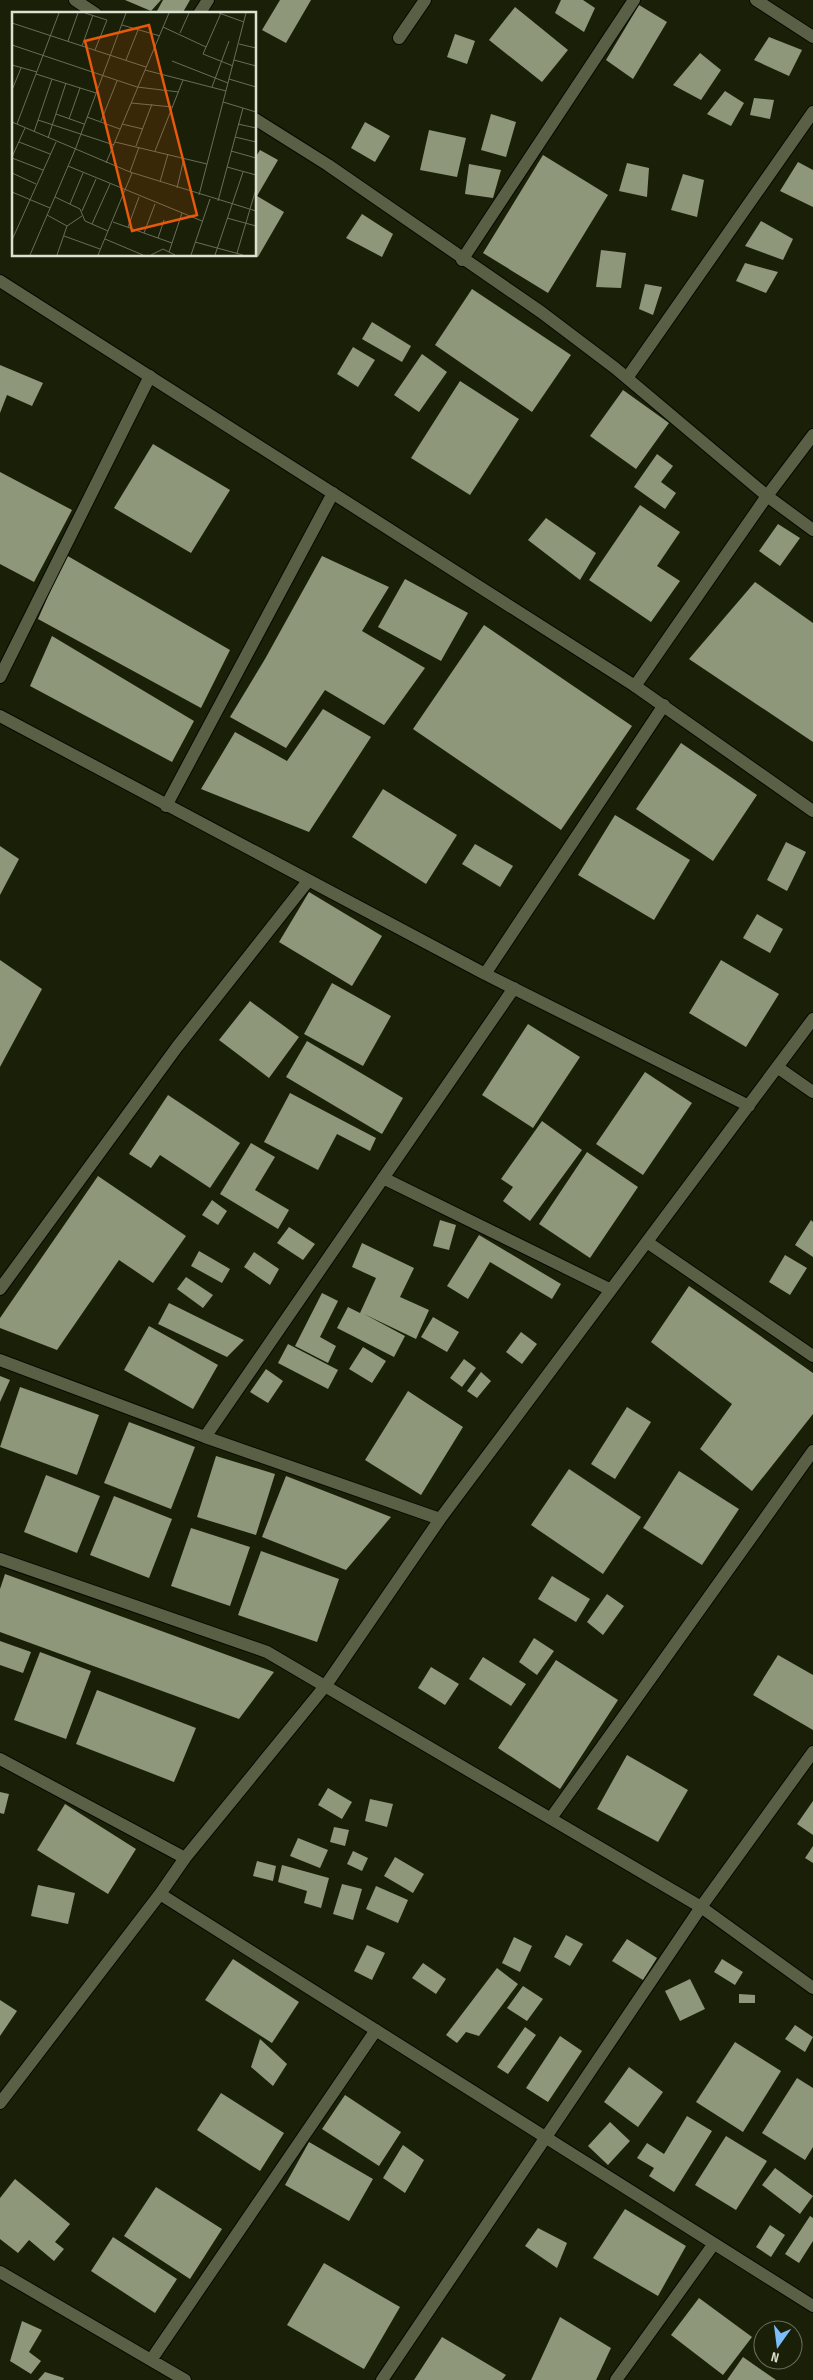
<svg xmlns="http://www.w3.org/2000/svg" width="813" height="2380" viewBox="0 0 813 2380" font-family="'Sofia Sans Condensed',sans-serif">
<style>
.building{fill:#8e977a}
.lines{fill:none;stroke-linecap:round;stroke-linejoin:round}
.street-casing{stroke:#060900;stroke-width:14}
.secondary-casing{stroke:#060900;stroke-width:14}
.street{stroke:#596046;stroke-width:12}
.secondary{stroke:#596046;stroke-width:12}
.inset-road{fill:none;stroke:#686d59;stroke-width:1}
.view{fill:#e8590c;fill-opacity:0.15;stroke:#e8590c;stroke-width:2.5}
.inset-edge{fill:none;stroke:#dce1d2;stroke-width:2.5}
</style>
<rect width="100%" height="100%" fill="#1a2008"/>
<path class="building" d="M125,0H161L151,11Z
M163,0H190L182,14L157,11Z
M280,0H311L286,43L262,30Z
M561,0H583L595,8L584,32L555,13Z
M639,5L667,22L633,79L606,60Z
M515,7L568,50L542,82L489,40Z
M455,34L475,41L467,64L447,57Z
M769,37L802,50L789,76L754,60Z
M700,53L721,70L701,100L673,85Z
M725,91L744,103L731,126L707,114Z
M754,98L774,100L770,119L750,115Z
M491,114L516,122L506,157L481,150Z
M365,122L390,136L375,162L351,148Z
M429,130L466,138L457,177L420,170Z
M260,150L278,160L257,196L284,212L258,257L255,255V158Z
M543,155L608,195L548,293L483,253Z
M798,162L813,170V207L780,191Z
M627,163L649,168L647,197L619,191Z
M469,164L501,170L493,198L465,194Z
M683,174L704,180L697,217L671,210Z
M362,214L393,234L382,257L346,238Z
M761,221L793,239L783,260L745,246Z
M601,250L626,253L621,288L596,287Z
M745,263L778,272L766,293L736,281Z
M645,284L662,287L653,315L639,309Z
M472,289L571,355L532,412L435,345Z
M372,322L411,346L402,362L362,339Z
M353,347L375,360L358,387L337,374Z
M422,354L447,372L419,412L394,395Z
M0,365L43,383L32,406L7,395L0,413Z
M460,381L519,419L470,495L411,458Z
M623,390L669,423L636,469L590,436Z
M153,444L230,490L191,553L114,508Z
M657,454L673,466L661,482L676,493L665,509L634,487Z
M0,472L72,510L34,582L0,564Z
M640,505L680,532L657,566L680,581L651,622L589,580Z
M546,518L596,553L580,580L528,540Z
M778,524L800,538L780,566L759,551Z
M66,555L230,650L201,708L38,619Z
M322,556L389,587L362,631L425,668L384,725L325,690L286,748L230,717L265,659Z
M405,579L468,613L441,661L378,627Z
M755,582L813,623V742L689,659Z
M484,625L632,726L561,830L413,729Z
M52,636L194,721L172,762L30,686Z
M323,709L371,737L309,832L201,789L235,732L287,761Z
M681,743L757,795L713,861L636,809Z
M383,789L457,835L426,884L352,837Z
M615,815L690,860L654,920L578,875Z
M786,842L806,852L787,891L767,880Z
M475,844L513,866L500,887L462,864Z
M0,846L19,859L0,895Z
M309,892L382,936L352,986L279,942Z
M757,914L783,929L770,953L743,938Z
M0,960L42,989L0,1067Z
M721,960L779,994L746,1047L689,1013Z
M332,983L391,1016L363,1066L304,1034Z
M250,1001L299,1037L269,1078L219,1040Z
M528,1024L580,1057L533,1128L482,1095Z
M307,1041L403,1098L382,1134L286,1077Z
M645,1072L692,1103L643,1175L596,1144Z
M290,1093L376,1138L370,1151L337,1134L318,1170L264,1142Z
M168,1095L240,1143L210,1188L160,1155L151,1168L129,1154Z
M542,1121L582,1150L530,1221L503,1201L513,1187L501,1179Z
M251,1143L275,1157L255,1190L289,1210L278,1229L220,1194Z
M587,1152L638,1187L590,1258L539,1224Z
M98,1176L186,1236L153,1283L119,1260L57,1350L0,1328V1318Z
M212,1200L227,1211L218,1225L202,1215Z
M440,1220L456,1225L449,1250L433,1246Z
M811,1220L813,1222V1257L795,1245Z
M289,1227L315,1244L303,1260L277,1243Z
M479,1235L561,1284L552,1299L490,1262L468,1299L447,1286Z
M362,1243L414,1268L400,1297L429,1310L416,1339L364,1314L405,1336L394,1357L337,1328L348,1307L360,1313L376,1278L352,1267Z
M199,1251L230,1269L222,1283L191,1266Z
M254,1252L279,1269L270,1285L244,1267Z
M785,1255L807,1268L790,1295L769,1282Z
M186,1277L213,1295L203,1308L177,1289Z
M689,1286L813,1373V1414L752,1491L700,1449L732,1404L651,1342Z
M322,1293L338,1301L320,1337L336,1346L328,1363L295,1346Z
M169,1303L244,1340L227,1357L158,1324Z
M433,1317L459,1332L447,1352L421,1337Z
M149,1326L218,1365L193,1409L124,1370Z
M521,1332L537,1344L522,1364L506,1352Z
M288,1344L338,1370L328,1389L278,1363Z
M363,1347L386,1361L372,1383L349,1369Z
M464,1359L476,1368L462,1387L450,1378Z
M266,1369L283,1381L268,1403L250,1392Z
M481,1372L491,1381L477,1398L467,1391Z
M0,1376L10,1380L0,1402Z
M20,1387L99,1415L77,1475L0,1447Z
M408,1391L463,1427L421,1495L365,1460Z
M627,1407L651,1422L615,1479L591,1464Z
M129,1422L195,1447L171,1509L104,1483Z
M216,1456L275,1474L256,1535L197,1517Z
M569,1469L641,1517L603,1574L531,1525Z
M679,1471L739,1509L702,1565L643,1528Z
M46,1475L100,1496L77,1553L24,1532Z
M286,1476L391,1517L346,1570L262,1537Z
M114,1496L172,1519L149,1578L90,1555Z
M191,1528L250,1547L230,1606L171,1586Z
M261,1551L339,1579L317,1642L238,1615Z
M5,1574L274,1672L239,1719L0,1632V1589Z
M552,1576L590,1599L576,1622L538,1599Z
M607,1594L624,1606L603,1635L587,1622Z
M534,1638L554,1651L537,1675L519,1662Z
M0,1641L31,1652L23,1673L0,1665Z
M40,1652L91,1671L66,1739L14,1720Z
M778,1655L813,1675V1730L753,1695Z
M483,1657L526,1684L511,1706L469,1679Z
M556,1660L618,1700L560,1789L498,1748Z
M431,1667L459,1684L445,1705L418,1688Z
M97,1690L196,1728L174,1782L76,1744Z
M627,1755L688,1790L658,1842L597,1809Z
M328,1788L352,1802L342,1819L318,1805Z
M0,1792L9,1794L4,1814L0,1813Z
M370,1799L393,1804L387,1827L365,1821Z
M813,1801V1835L797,1824Z
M65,1804L136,1849L108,1894L37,1850Z
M334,1827L349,1830L345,1846L330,1842Z
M298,1838L328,1850L320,1868L290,1856Z
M813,1846V1863L805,1858Z
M353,1851L368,1858L362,1871L347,1864Z
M395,1857L424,1874L413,1893L384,1876Z
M257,1861L276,1866L273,1881L253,1876Z
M282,1865L329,1878L321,1908L304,1903L307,1891L278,1882Z
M342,1884L362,1889L353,1920L333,1914Z
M38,1885L75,1893L68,1924L31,1916Z
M376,1886L408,1900L398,1923L366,1909Z
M566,1935L583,1944L570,1966L554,1957Z
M514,1937L532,1946L520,1972L502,1963Z
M627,1939L657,1958L643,1980L612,1961Z
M367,1945L385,1953L372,1980L354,1971Z
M233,1959L299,2002L272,2043L205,2000Z
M722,1959L743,1972L735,1985L714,1972Z
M423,1963L446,1979L436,1994L412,1978Z
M497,1968L518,1984L479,2036L466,2032L457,2043L446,2035Z
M690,1979L705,2009L680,2021L665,1991Z
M523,1986L543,1999L527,2021L507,2008Z
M739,1994L755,1995V2003H739Z
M0,2000L17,2011L0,2036Z
M795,2025L813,2037L805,2052L785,2039Z
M525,2027L536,2035L508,2074L497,2067Z
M560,2036L582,2051L548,2102L526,2088Z
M260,2039L287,2064L273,2086L251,2067Z
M735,2042L781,2071L743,2132L696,2102Z
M629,2067L663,2092L638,2127L604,2102Z
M797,2078L813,2088V2147L805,2160L762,2133Z
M221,2093L284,2133L260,2171L197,2130Z
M345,2095L401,2132L379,2166L322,2129Z
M687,2116L712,2131L674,2192L649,2176L654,2168L637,2158L647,2143L664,2154Z
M610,2122L630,2141L608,2165L588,2146Z
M726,2136L767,2161L736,2210L695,2185Z
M309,2142L373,2179L349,2221L285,2185Z
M403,2145L424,2160L405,2193L383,2178Z
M775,2168L813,2196L800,2214L762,2185Z
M15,2179L70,2224L55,2242L64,2249L54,2261L29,2240L18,2253L0,2239V2198Z
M156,2187L222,2229L190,2279L124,2236Z
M625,2209L686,2246L658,2296L593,2258Z
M810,2216L813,2218V2241L799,2263L785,2254Z
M770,2225L785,2235L771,2257L756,2247Z
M538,2228L567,2243L557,2268L525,2246Z
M113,2237L177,2279L155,2313L91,2271Z
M324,2263L400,2307L364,2369L287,2325Z
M699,2298L752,2337L723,2375L671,2335Z
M560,2317L611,2348L596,2380H531Z
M22,2321L42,2330L29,2352L41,2361L31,2374L10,2361Z
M442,2337L506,2375L502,2380H414Z
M743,2357L776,2380H727Z
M45,2372L64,2378L63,2380H38Z"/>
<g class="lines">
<g class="street-casing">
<path id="street" d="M75,0L96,14
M756,0L813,37
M199,14L208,0
M399,38L425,0
M255,119L328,165L541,312L615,368L767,496L813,530
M462,260L634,0
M627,378L813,112
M0,677L150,376
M635,686L767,496L813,435
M0,716L485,974L749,1106
M166,806L333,493
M485,974L664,705
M777,1067L813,1092
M383,1178L611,1290
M647,1242L813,1356
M0,1289L177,1047L308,881
M0,1360L205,1437L440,1519
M205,1437L514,988
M0,1559L267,1652L701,1907L813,1988
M0,1759L185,1858
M551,1818L813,1451
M160,1894L813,2306
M0,2103L160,1894L185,1858L326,1685L440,1519L813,1019
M0,2272L185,2380
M151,2360L376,2030
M382,2380L701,1907L813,1752
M616,2380L713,2245"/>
</g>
<g class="secondary-casing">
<path id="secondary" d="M0,281L635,686L813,811"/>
</g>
<use href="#street" class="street"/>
<use href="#secondary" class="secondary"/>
</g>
<g transform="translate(12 12)">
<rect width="244" height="244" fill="#1a2008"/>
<path class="inset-road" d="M73,1L95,8L83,38M207,1L232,10M209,1L191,42L221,54M0,11L134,55M110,13L148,24M151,15L194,35M168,21L177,1M56,29L66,1M227,32L244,36M0,33L125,75L167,80M70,34L81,3M114,48L126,18M222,48L244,54M160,49L216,71M0,53L25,60M133,58L214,79M24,62L84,81M217,67L244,75M200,75L217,29M0,78L9,56M211,90L244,100M119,91L161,95M44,102L72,112M75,105L108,117M57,107L68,76M26,108L102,133M89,109L105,69M0,110L118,160L244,199M5,112L47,1M110,112L131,117M226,112L244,116M22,120L40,67M223,125L244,130M36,126L54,71M7,130L38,142M103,130L195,152M124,134L140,92M143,139L171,68M219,139L244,146M0,145L13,116M0,146L31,158M94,151L157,1M56,154L190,209M215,155L244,163M118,160L127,135M0,161L24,172M148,170L156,142M165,176L172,146M0,180L38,196M187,183L234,1M43,185L68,197L73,209L96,219M206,189L231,96M58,192L71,161M70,199L84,167M35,203L55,214L45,243M215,206L244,214M101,210L160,231M80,212L98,172M55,214L70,204M116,215L127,185M132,221L143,192M52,224L88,237M146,226L152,208M93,227L131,243M0,228L44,130M183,230L231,243M157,240L170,201M225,241L244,177M18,243L63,138L114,1M86,243L120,161M139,243L151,237L163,243M179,243L198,187M203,243L231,160"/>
<path class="view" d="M137,13L185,203L120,219L73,29Z"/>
<rect width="244" height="244" class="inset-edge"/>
</g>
<g transform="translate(778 2345) rotate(194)"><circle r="24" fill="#1a2008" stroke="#686d59"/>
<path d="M0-4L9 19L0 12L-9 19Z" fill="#7cbef9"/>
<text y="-8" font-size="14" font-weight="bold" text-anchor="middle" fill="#dce1d2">N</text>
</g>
</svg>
